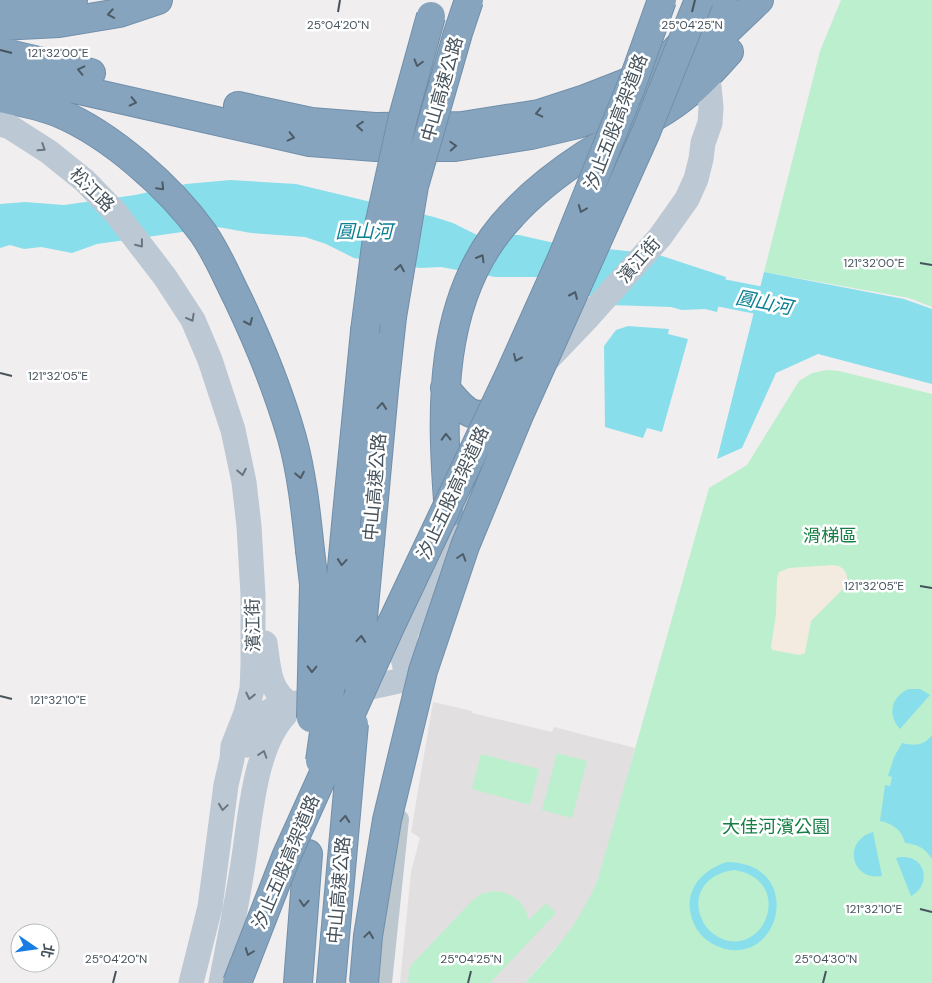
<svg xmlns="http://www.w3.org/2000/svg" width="932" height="983" viewBox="0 0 932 983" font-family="'DM Sans','Noto Sans TC',sans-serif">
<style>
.education{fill:#e2dfe1}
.green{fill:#bcefcd}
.sand{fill:#f3ebdf}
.water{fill:#89deec;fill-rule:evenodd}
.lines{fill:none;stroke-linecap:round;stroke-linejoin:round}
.river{stroke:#89deec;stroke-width:28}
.highway-casing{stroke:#718faa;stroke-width:30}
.street{stroke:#bcc7ce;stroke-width:18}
.secondary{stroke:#bcc8d3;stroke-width:25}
.highway{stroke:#86a4be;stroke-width:28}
.highway-bridge-casing{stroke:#718faa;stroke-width:30;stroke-linecap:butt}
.highway-bridge{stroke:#86a4be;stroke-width:28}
.oneway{stroke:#4c5b66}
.oneway2{stroke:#697680}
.ticks{fill:none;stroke:#46535c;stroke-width:2}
.labels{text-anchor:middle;stroke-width:5;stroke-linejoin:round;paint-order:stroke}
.street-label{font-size:18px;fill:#46535c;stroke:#fff}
.park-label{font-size:18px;fill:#167e44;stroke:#fff}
.water-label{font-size:19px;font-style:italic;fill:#0c8093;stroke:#fff}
.ticks-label{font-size:12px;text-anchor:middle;fill:#46535c;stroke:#fff;stroke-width:5;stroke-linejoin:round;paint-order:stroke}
</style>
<rect width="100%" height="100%" fill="#f1eeef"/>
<path class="education" d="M433,702L472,711V713L552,732L554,727L635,748L606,858L592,894L584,910L567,935L525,983H400L411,872L420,838L411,832Z"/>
<path class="green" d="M841,0H932V307L909,298L764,272L820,51Z
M827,370L839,371L932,394V983H525C557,948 579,924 598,879L709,488L747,465L799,381L812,373Z
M557,753L587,761L572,818L542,810Z
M481,754L539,769L530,805L472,789Z
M494,891C513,893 524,901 529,920L546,903L556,913L490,983H408L409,970L412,964L473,900L481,894Z"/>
<path class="sand" d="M832,565C844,565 849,574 847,585L811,621L805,653L800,655L772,650L771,647L776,614L777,578L779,572L789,568Z"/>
<path class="water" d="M230,180L296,184L434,217L453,223L477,235H519L559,244L656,254L726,277L717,312L705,309L682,310L671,307L610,305L545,277H495L441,267L420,268L354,258L326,244L305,237L251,233L218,227L97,244L72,253L41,247L24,249L10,245L0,248V204L25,202L64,205L135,195L186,184Z
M764,272L904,299L932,309V384L818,354L776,373L742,448L717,459Z
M628,326L669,329L668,334L688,339L662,432L647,428L643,438L605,427L604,346L616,330Z
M909,689H920L930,695L900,729C887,715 891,696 909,689Z
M932,735V859C925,848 917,844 905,843C902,830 892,823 880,821L885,785L890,786L892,777L888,776L894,757L902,743C914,746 924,746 932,735Z
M873,832L882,876C851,881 842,841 873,832Z
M901,857C926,855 932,885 911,896L896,858Z
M727,862C804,863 782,963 725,949C712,945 701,938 695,926C680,896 698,871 727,862ZM735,870C796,881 764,961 718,937C710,932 704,926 701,917C691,891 711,872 735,870Z"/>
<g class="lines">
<path class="river" d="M686,286L793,307"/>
<g class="highway-casing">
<path id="highway" d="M0,7L54,4L73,0
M0,26L59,23L119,13L158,0
M0,52L91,73
M0,72L310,142L376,147H455L531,135L578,124L648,98L696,60L759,0
M0,98C20,102 40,105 59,113C111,135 170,187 203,233C217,253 226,275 237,297C259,343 278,389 292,438C302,474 306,513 310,550
M238,106L311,122L375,127L462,126L539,114L585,99L626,83L665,61L723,0
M445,388C465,412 472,423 504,408
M449,513C441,412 436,294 512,215C533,192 559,172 585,155C618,134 656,120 686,95C702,83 715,67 729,52
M347,514L365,331
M370,542L384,390L392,317
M298,983L308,854
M331,983L335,937"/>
</g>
<path class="street" d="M383,983L400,819"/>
<path class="secondary" d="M0,124L10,127L49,152L85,181L115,212L165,277L193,320L210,360L233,430L244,482L249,526L253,595V665L252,689L246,713L233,746L232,759L226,785L210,907L191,983
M546,361L589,316L660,237L687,199L696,179L701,159L703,143L710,123L711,107L709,87
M428,626L450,520L471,478L510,422
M265,643C269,668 268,692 292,705
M408,679L402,654L415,589
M246,745L257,725L266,713L279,706L297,703L408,679L416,666
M221,983C228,946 236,908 242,870C250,824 253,749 285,715"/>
<use href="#highway" class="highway"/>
<g class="highway-bridge-casing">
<path id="highway-bridge" d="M392,317L414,186L458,33L469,0
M365,331L378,230L403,117L431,16
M310,550L314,584L311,718
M357,682L370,542
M320,761L331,683L347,514
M335,937L354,724
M237,983L286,857L390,627L509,376L562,258L632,84L662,0
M364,983L368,936L387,820L423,671L465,546L519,415L646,132L699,0"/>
</g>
<use href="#highway-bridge" class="highway-bridge"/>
</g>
<defs><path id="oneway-chevron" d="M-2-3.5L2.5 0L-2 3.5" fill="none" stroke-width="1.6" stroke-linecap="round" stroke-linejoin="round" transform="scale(1.25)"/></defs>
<g class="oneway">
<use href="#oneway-chevron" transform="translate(111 14) rotate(170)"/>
<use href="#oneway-chevron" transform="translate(418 63) rotate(106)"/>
<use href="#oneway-chevron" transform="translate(81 70) rotate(-167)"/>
<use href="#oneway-chevron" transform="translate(133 102) rotate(13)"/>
<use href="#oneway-chevron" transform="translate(539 113) rotate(167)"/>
<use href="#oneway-chevron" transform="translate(360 126) rotate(-175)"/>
<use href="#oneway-chevron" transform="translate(291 137) rotate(13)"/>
<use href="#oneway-chevron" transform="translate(453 146) rotate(-3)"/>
<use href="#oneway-chevron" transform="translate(161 187) rotate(46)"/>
<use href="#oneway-chevron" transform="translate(582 209) rotate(112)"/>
<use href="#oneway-chevron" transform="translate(481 258) rotate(-60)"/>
<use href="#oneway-chevron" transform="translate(400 268) rotate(-80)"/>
<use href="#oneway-chevron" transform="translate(574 295) rotate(-66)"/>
<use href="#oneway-chevron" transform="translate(249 322) rotate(66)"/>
<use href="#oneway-chevron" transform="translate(517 358) rotate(114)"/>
<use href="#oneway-chevron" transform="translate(382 406) rotate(-85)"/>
<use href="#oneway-chevron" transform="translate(446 437) rotate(-91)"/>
<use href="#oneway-chevron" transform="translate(300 475) rotate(79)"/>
<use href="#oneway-chevron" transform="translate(462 557) rotate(-72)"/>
<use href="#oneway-chevron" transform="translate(342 562) rotate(95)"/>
<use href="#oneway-chevron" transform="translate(361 639) rotate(-85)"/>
<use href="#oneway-chevron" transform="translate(312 669) rotate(91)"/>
<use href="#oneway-chevron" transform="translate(345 819) rotate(-85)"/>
<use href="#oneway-chevron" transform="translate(304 903) rotate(94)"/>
<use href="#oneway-chevron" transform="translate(369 935) rotate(-82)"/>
<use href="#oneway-chevron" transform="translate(249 952) rotate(111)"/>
</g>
<g class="oneway2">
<use href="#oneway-chevron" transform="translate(42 148) rotate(33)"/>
<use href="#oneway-chevron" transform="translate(140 244) rotate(52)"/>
<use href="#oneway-chevron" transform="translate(191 318) rotate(61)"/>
<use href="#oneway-chevron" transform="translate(242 472) rotate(79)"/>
<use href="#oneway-chevron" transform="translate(250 696) rotate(102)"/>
<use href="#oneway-chevron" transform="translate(263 754) rotate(-72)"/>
<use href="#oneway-chevron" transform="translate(223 807) rotate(98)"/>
</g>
<path class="ticks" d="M338,12L340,0M692,12L695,0M0,50L12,53M920,263L932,265M0,373L12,376M920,586L932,588M0,696L12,699M920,909L932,912M113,983L116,971M468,983L471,971M823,983L826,971"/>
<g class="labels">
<g class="street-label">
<text transform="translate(442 89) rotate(-74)" y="6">中山高速公路</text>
<text transform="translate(616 122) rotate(-69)" y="6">汐止五股高架道路</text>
<text transform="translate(92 190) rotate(44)" y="6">松江路</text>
<text transform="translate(639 260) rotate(-49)" y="6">濱江街</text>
<text transform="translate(375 487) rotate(-85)" y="6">中山高速公路</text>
<text transform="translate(453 493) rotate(-65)" y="6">汐止五股高架道路</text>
<text transform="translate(253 625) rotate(-91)" y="6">濱江街</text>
<text transform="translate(286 862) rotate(-67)" y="6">汐止五股高架道路</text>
<text transform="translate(339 890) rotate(-85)" y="6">中山高速公路</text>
</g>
<g class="park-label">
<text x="830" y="542">滑梯區</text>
<text x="776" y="833">大佳河濱公園</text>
</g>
<g class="water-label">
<text x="364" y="238">圓山河</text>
<text transform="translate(764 302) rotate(11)" y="7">圓山河</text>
</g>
</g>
<g class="ticks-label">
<text x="338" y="29">25°04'20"N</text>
<text x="692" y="29">25°04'25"N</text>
<text x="58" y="57">121°32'00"E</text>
<text x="874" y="267">121°32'00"E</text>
<text x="58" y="380">121°32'05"E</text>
<text x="874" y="590">121°32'05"E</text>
<text x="58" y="704">121°32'10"E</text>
<text x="874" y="913">121°32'10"E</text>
<text x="116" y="963">25°04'20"N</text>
<text x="471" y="963">25°04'25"N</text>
<text x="826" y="963">25°04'30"N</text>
</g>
<g transform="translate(35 948) rotate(103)"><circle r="24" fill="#ffffff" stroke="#b5babe"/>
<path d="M0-4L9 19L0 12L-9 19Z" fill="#187ce2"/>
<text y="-8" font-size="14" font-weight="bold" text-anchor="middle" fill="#46535c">北</text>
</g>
</svg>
